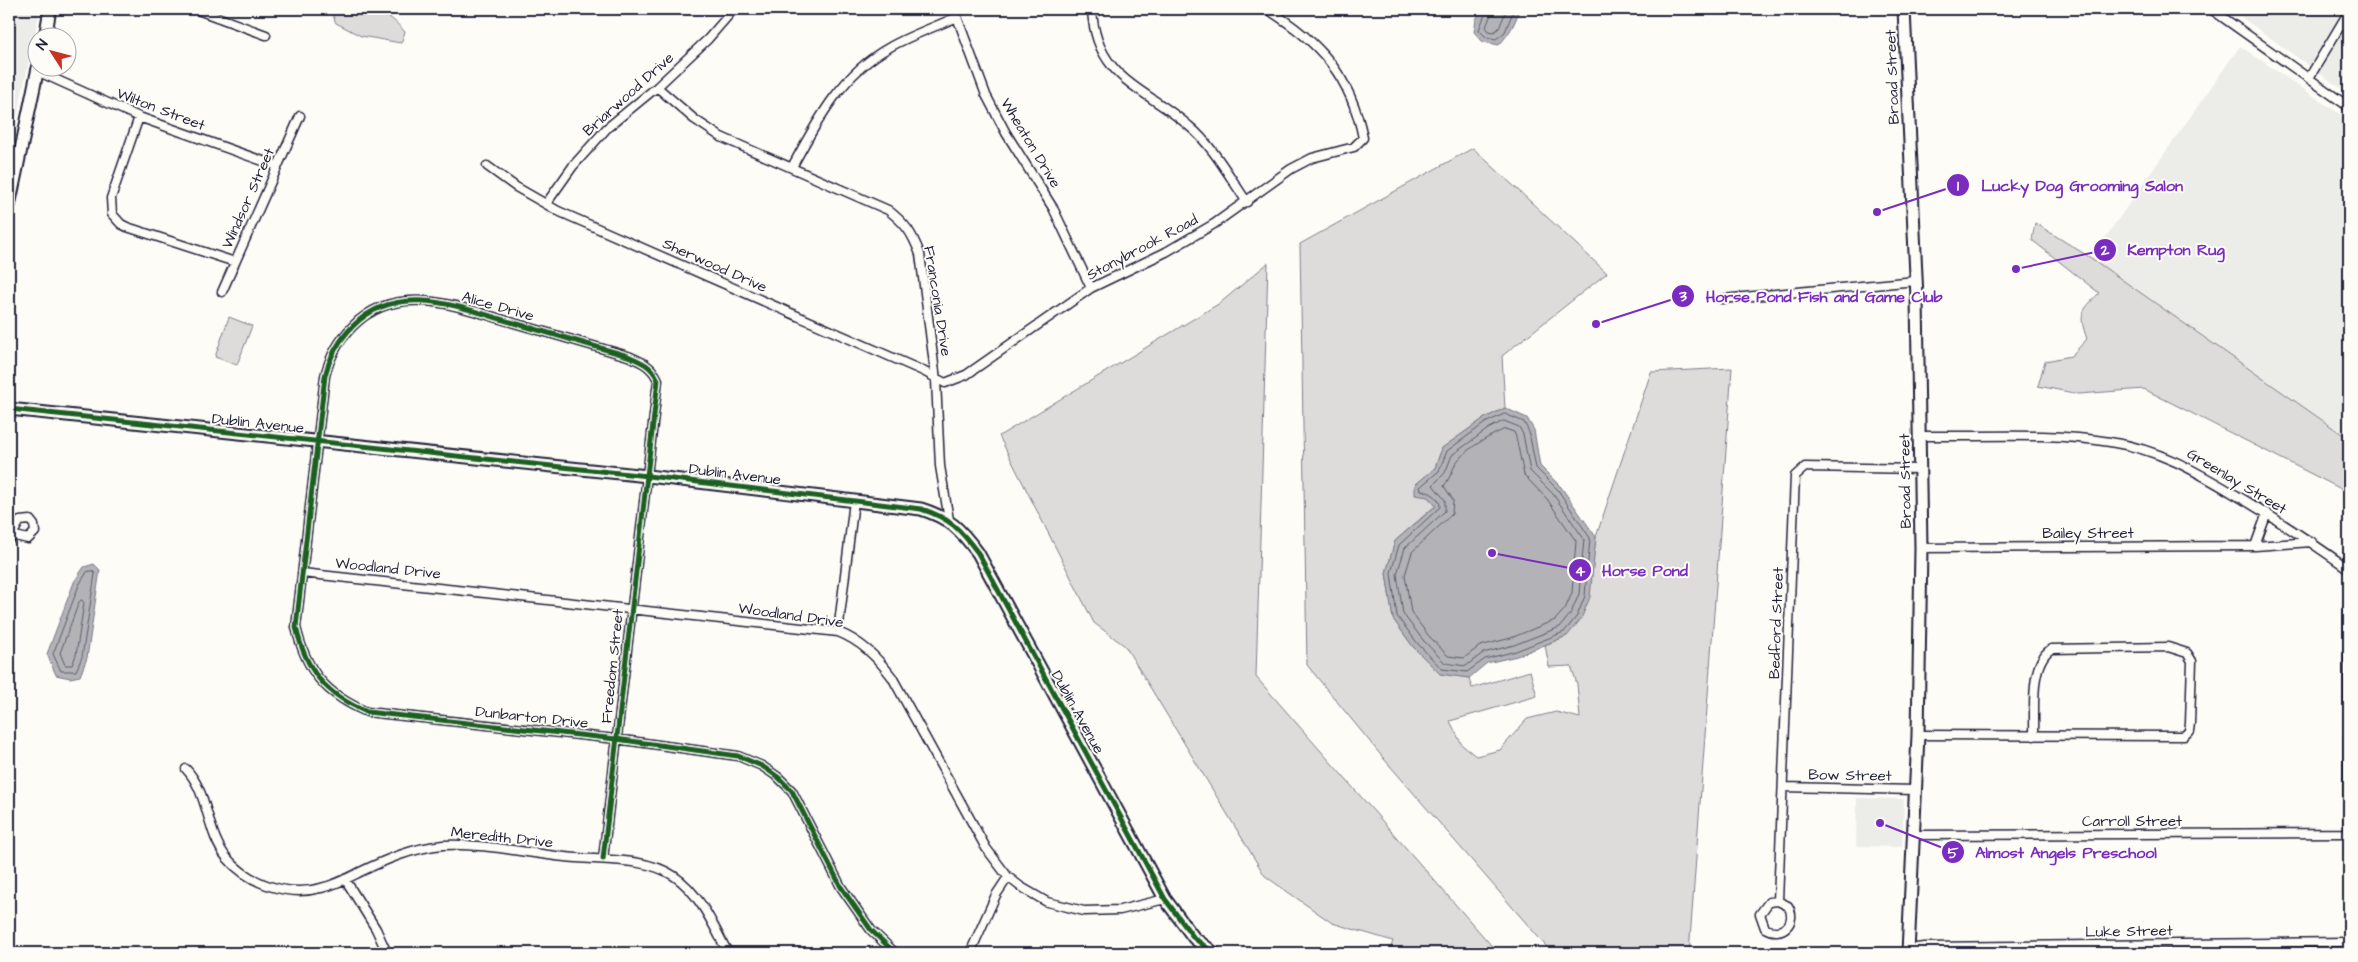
<svg xmlns="http://www.w3.org/2000/svg" width="2358" height="962" viewBox="0 0 2358 962" font-family="'Architects Daughter',sans-serif">
<style>
.built{fill:#ecece9}
.green{fill:#dddcdb;stroke:#807f8b}
.water{fill:#b2b2b7;stroke:#787885}
.lines{fill:none;stroke-linecap:round;stroke-linejoin:round}
.shore{stroke:#5c5c6d;stroke-width:1}
.street-casing{stroke:#22223b;stroke-width:11}
.secondary-casing{stroke:#22223b;stroke-width:15}
.street{stroke:#fdfcf7;stroke-width:8}
.secondary{stroke:#fdfcf7;stroke-width:11}
.cycleway-casing{stroke:#fdfcf7;stroke-width:8}
.cycleway{stroke:#1b5e20;stroke-width:5}
.labels{text-anchor:middle;stroke-width:4;stroke-linejoin:round;paint-order:stroke}
.street-label{font-size:15px;fill:#22223b;stroke:#fdfcf7}
.leader{fill:none;stroke:#7b2cbf;stroke-width:2}
.callout-dot{fill:#7b2cbf;stroke:#fdfcf7;stroke-width:2}
.mark-label{font-size:15px;text-anchor:middle;font-weight:bold;fill:#fff}
.callout-label{font-size:16px;text-anchor:middle;font-weight:bold;fill:#7b2cbf;stroke:#fdfcf7;stroke-width:4;stroke-linejoin:round;paint-order:stroke}
</style>
<rect width="100%" height="100%" fill="#fdfcf7"/>
<filter id="ink" filterUnits="userSpaceOnUse"><feTurbulence type="fractalNoise" baseFrequency=".02" numOctaves="2"/><feDisplacementMap in="SourceGraphic" scale="10" xChannelSelector="R" yChannelSelector="G"/><feConvolveMatrix kernelMatrix="1 2 1 2 8 2 1 2 1" color-interpolation-filters="sRGB"/></filter>
<g filter="url(#ink)">
<path class="built" d="M9,9H40L9,154Z
M2230,9H2349V94L2326,78Z
M2240,46L2349,120V439L2091,258Z
M1857,798L1904,799L1902,847L1856,846Z"/>
<path class="green" d="M330,9C367,9 379,2 405,32L401,43L361,36L336,23Z
M1473,148L1607,273L1502,356L1505,408L1483,419L1442,448L1435,468L1415,485L1436,505L1395,541L1386,573L1393,619L1414,648L1440,674L1469,678L1472,688L1530,671L1537,696L1450,721L1462,745L1476,756L1500,750L1527,719L1556,712L1580,718L1577,684L1571,666L1549,667L1545,645L1567,636L1592,565L1596,537L1651,372L1732,368L1689,953H1552L1384,759L1307,665L1300,244Z
M2035,223L2091,258L2349,439V493L2144,389L2079,394L2038,386L2045,361L2071,356L2087,339C2078,313 2081,312 2099,293L2032,240Z
M1268,263L1256,677L1498,953H1389L1393,941L1332,923L1265,876L1125,646L1094,623L999,436L1220,303Z
M229,317L252,326L237,365L215,357Z"/>
<path class="water" d="M1483,9H1519C1516,23 1509,34 1499,45L1483,42L1474,32L1476,19Z
M1505,408L1527,418L1534,430L1540,466L1561,487L1596,537L1590,597L1581,619L1567,636L1517,656L1487,663L1469,678L1440,674L1414,648L1393,619L1386,573L1395,541L1436,506L1428,497L1415,495V485L1435,468L1442,448L1483,419Z
M94,564L100,570L87,658L80,676L70,678L56,675L47,654L74,582L84,567Z"/>
<g class="lines">
<path class="shore" d="M1487,9L1479,30L1486,37L1496,39L1505,32L1514,9
M1493,9L1486,27L1489,31L1494,32L1499,28L1507,9
M1505,414L1524,422L1529,432L1536,468L1558,490L1590,538L1585,596L1577,616L1564,632L1516,651L1485,659L1467,672L1442,669L1418,644L1397,616L1391,573L1399,545L1440,507C1440,497 1430,492 1421,490L1420,487L1439,471L1447,451L1485,423Z
M1504,421L1519,427L1523,434L1530,471L1553,494L1584,539L1579,594L1571,613L1560,627L1514,645L1483,653L1466,666L1445,663L1423,640L1403,614L1397,574L1405,548L1445,511V500L1433,485L1445,473L1452,455L1488,429Z
M1505,429L1514,432L1516,437L1524,475L1547,499L1576,541L1572,593L1565,609L1555,620L1511,638L1480,646L1464,658L1448,656L1428,635L1411,612L1405,575L1412,552L1452,514L1453,500L1444,486C1451,477 1454,464 1459,459C1470,446 1490,436 1505,429Z
M93,571L95,574L82,657L76,671H61L53,654L79,585L87,572Z
M82,600L84,603L76,655L72,665H65L60,653L79,602Z"/>
<g class="street-casing">
<path id="street" d="M195,9L266,35
M954,9L986,95L1006,133L1053,208L1091,288
M1092,9C1095,79 1146,88 1189,126C1213,146 1229,176 1247,202
M2211,9L2349,107
M37,71L139,117L277,166
M2309,78L2349,11
M657,87L694,119L721,137L888,210C906,224 912,233 920,254L936,380L940,466L949,520
M139,117L111,198L112,214L121,224L127,227L235,262
M487,166L516,187L558,211L923,371L945,383L966,375L1091,288L1166,252L1214,224L1291,169L1312,158L1354,147L1363,138C1351,76 1319,41 1267,9
M792,167C817,121 842,73 890,47C911,35 935,27 957,17
M546,204L573,166L607,128L657,87L708,39L734,9
M222,292L300,116
M1722,299L1916,281
M1920,436C1983,437 2047,432 2110,442C2162,450 2197,472 2241,498C2278,520 2314,544 2349,569
M9,540L20,521L30,520L34,525L35,532L28,539L11,535
M2255,546L2267,513
M1921,548L2255,546L2312,542
M302,573L838,632C861,641 877,657 892,677L986,848L1008,877L1021,887L1047,902L1084,911L1120,910L1165,899
M838,632L854,501
M1918,735L2184,736L2189,731L2190,723L2192,661L2187,653L2168,647L2051,649C2029,664 2035,711 2034,736
M186,769C209,793 206,833 227,858C249,884 288,897 321,888C335,885 348,878 360,872C387,859 413,848 443,845C483,843 525,853 565,857C598,861 644,856 674,876C700,893 714,927 728,953
M1783,787L1915,790
M2348,833L2349,599
M1914,835L2349,833
M603,859L658,380C652,366 642,362 628,356C590,345 552,334 514,323C461,308 398,280 353,326C339,340 330,356 325,376L296,627C306,671 325,694 367,712L616,739L738,756L762,766L778,777L792,791L841,887L871,930L895,953
M345,879L376,929L387,953
M1778,901L1788,906C1798,922 1782,938 1765,928L1760,914L1769,902L1778,901L1795,476L1805,467L1920,469
M1908,949L1924,947L2349,942
M970,953L996,895L1008,877"/>
</g>
<g class="secondary-casing">
<path id="secondary" d="M1904,9L1917,298L1921,548L1918,735L1908,953
M45,38L50,9
M9,206L38,68
M9,409L648,476L921,509C950,518 960,529 978,553L1165,899L1194,938L1214,953"/>
</g>
<use href="#street" class="street"/>
<use href="#secondary" class="secondary"/>
<g class="cycleway-casing">
<path id="cycleway" d="M9,409L648,476L921,509C950,518 960,529 978,553L1165,899L1194,938L1214,953
M603,859L658,380C652,366 642,362 628,356C590,345 552,334 514,323C461,308 398,280 353,326C339,340 330,356 325,376L296,627C306,671 325,694 367,712L616,739L738,756L762,766L778,777L792,791L841,887L871,930L895,953"/>
</g>
<use href="#cycleway" class="cycleway"/>
</g>
</g>
<g class="labels">
<g class="street-label">
<text transform="translate(1892 77) rotate(-92)" y="5">Broad Street</text>
<text transform="translate(628 94) rotate(-42)" y="5">Briarwood Drive</text>
<text transform="translate(161 109) rotate(21)" y="5">Wilton Street</text>
<text transform="translate(1031 143) rotate(59)" y="5">Wheaton Drive</text>
<text transform="translate(248 198) rotate(-66)" y="5">Windsor Street</text>
<text transform="translate(1142 247) rotate(-28)" y="5">Stonybrook Road</text>
<text transform="translate(715 265) rotate(24)" y="5">Sherwood Drive</text>
<text transform="translate(938 301) rotate(81)" y="5">Franconia Drive</text>
<text transform="translate(498 306) rotate(16)" y="5">Alice Drive</text>
<text transform="translate(258 423) rotate(6)" y="5">Dublin Avenue</text>
<text transform="translate(735 474) rotate(7)" y="5">Dublin Avenue</text>
<text transform="translate(1905 481) rotate(-91)" y="5">Broad Street</text>
<text transform="translate(2237 481) rotate(31)" y="5">Greenlay Street</text>
<text x="2088" y="538">Bailey Street</text>
<text transform="translate(388 568) rotate(6)" y="5">Woodland Drive</text>
<text transform="translate(791 615) rotate(8)" y="5">Woodland Drive</text>
<text transform="translate(1776 623) rotate(-88)" y="5">Bedford Street</text>
<text transform="translate(612 666) rotate(-84)" y="5">Freedom Street</text>
<text transform="translate(1078 712) rotate(61)" y="5">Dublin Avenue</text>
<text transform="translate(532 717) rotate(6)" y="5">Dunbarton Drive</text>
<text transform="translate(1850 775) rotate(1)" y="5">Bow Street</text>
<text x="2132" y="826">Carroll Street</text>
<text transform="translate(502 837) rotate(6)" y="5">Meredith Drive</text>
<text transform="translate(2129 931) rotate(-1)" y="5">Luke Street</text>
</g>
</g>
<path class="leader" d="M1877 212L1958 185M2016 269L2105 250M1596 324L1683 296M1492 553L1580 570M1880 823L1953 852"/>
<g class="callout-dot">
<circle cx="1877" cy="212" r="5"/>
<circle cx="2016" cy="269" r="5"/>
<circle cx="1596" cy="324" r="5"/>
<circle cx="1492" cy="553" r="5"/>
<circle cx="1880" cy="823" r="5"/>
<circle cx="1958" cy="185" r="12"/>
<circle cx="2105" cy="250" r="12"/>
<circle cx="1683" cy="296" r="12"/>
<circle cx="1580" cy="570" r="12"/>
<circle cx="1953" cy="852" r="12"/>
</g>
<g class="mark-label">
<text x="1958" y="191">1</text>
<text x="2105" y="255">2</text>
<text x="1683" y="301">3</text>
<text x="1580" y="576">4</text>
<text x="1953" y="858">5</text>
</g>
<g class="callout-label">
<text x="2082" y="191">Lucky Dog Grooming Salon</text>
<text x="2176" y="255">Kempton Rug</text>
<text x="1824" y="302">Horse Pond Fish and Game Club</text>
<text x="1645" y="576">Horse Pond</text>
<text x="2066" y="858">Almost Angels Preschool</text>
</g>
<rect width="2358" height="962" fill="none" stroke="#fdfcf7" stroke-width="30"/>
<rect x="15" y="15" width="2328" height="932" fill="none" stroke="#22223b" stroke-width="2" filter="url(#ink)"/>
<g transform="translate(52 52) rotate(306)"><circle r="24" fill="#fdfcf7" stroke="#a5a5ac"/>
<path d="M0-4L9 19L0 12L-9 19Z" fill="#c8321e"/>
<text y="-8" font-size="14" font-weight="bold" text-anchor="middle" fill="#22223b">N</text>
</g>
</svg>
